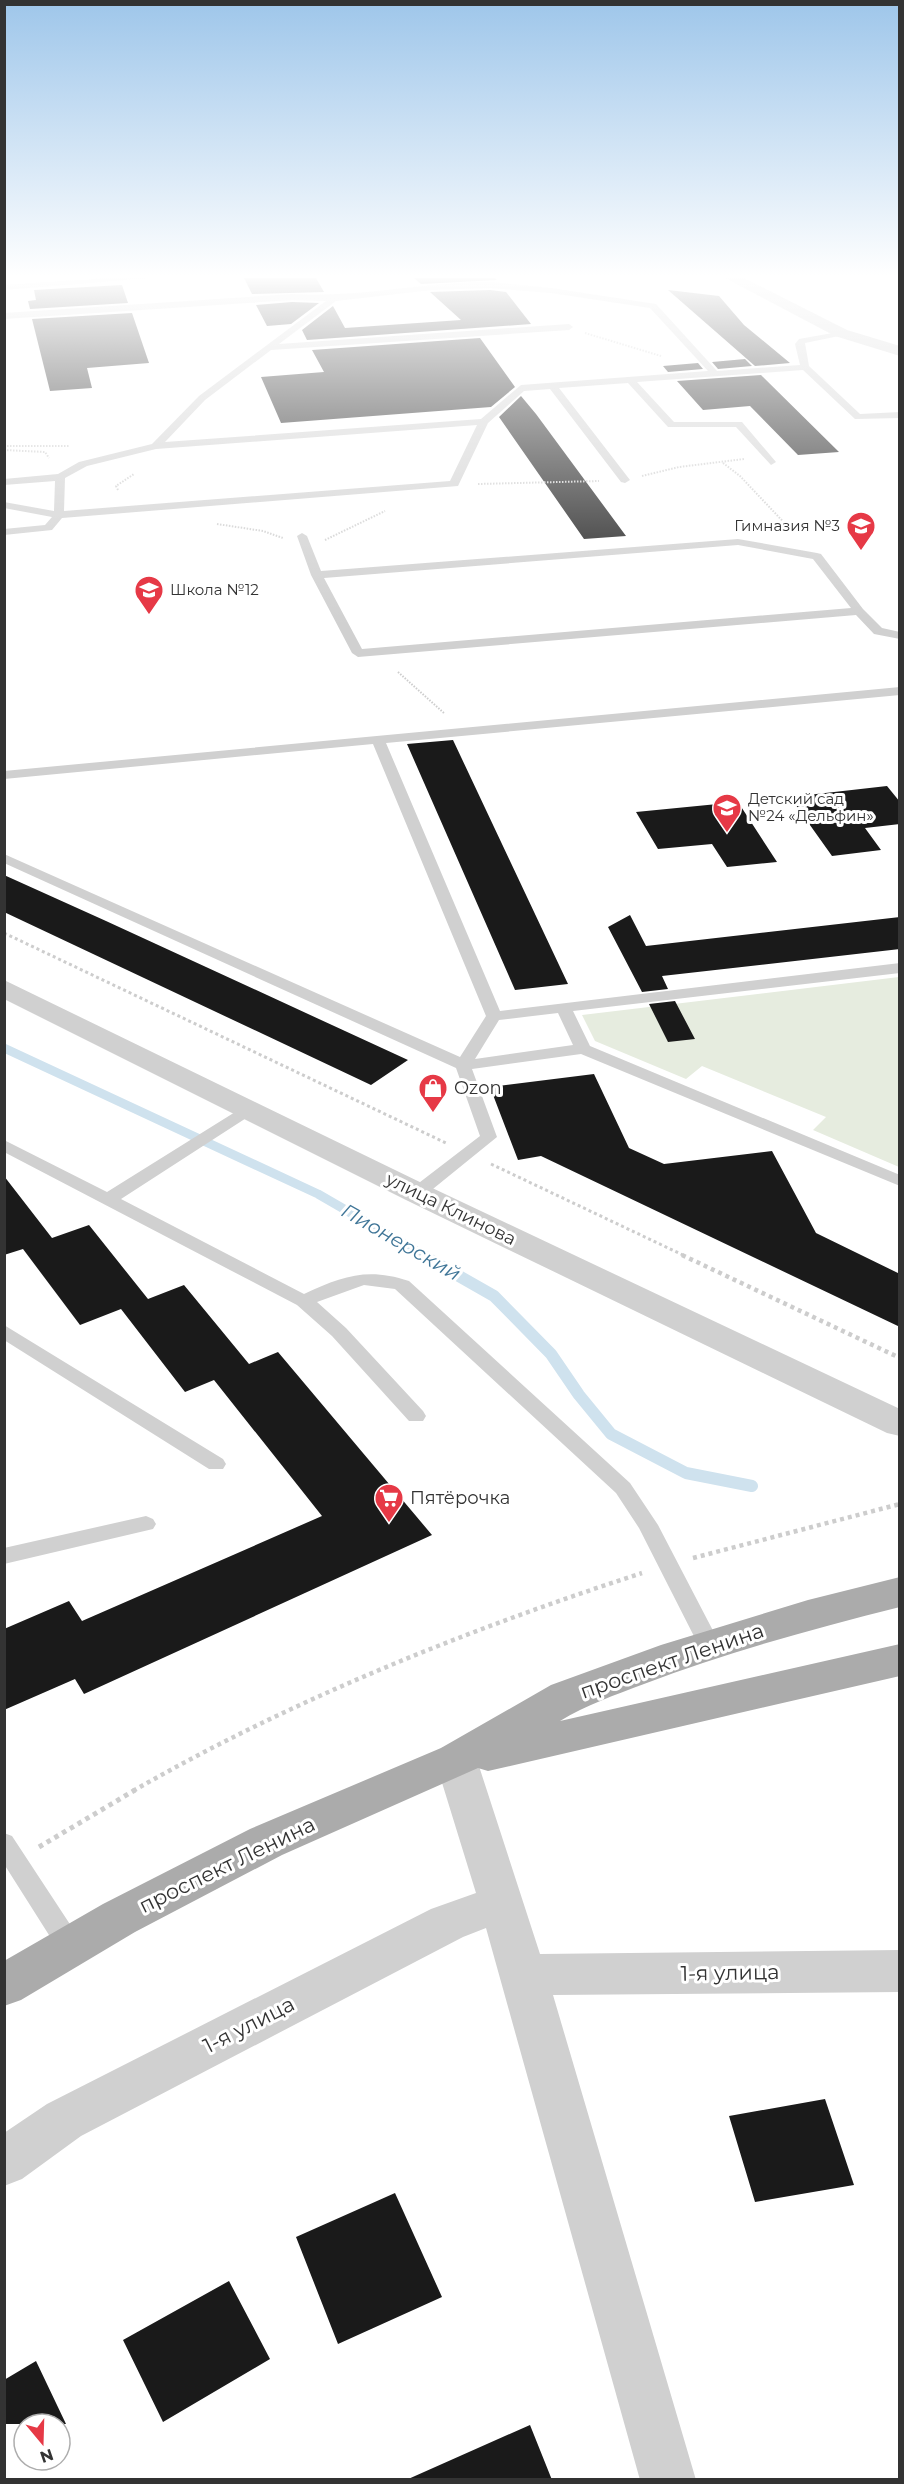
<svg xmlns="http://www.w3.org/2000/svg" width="904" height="2484" viewBox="0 0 904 2484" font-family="Montserrat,sans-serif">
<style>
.green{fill:#e6ecdf}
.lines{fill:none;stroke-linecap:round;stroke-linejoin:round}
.stream-far1{stroke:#cfe2ee;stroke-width:9}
.stream{stroke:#cfe2ee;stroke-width:12}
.building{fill:#1a1a1a}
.path-far3{stroke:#cdcdcd;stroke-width:2;stroke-dasharray:1.5 1.5;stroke-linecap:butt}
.path-far2{stroke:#cdcdcd;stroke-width:3;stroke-dasharray:3 3;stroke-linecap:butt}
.path-far1{stroke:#cdcdcd;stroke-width:4.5;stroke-dasharray:4 4;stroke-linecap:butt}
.path{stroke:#cdcdcd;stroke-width:5;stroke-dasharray:4.5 4.5;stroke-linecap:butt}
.service{fill:#d0d0d0;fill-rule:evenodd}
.minor{fill:#d0d0d0;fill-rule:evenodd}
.tertiary{fill:#d0d0d0;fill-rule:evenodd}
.primary{fill:#ababab;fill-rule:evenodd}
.labels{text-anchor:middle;stroke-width:6;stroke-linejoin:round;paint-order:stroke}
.far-poi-label{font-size:15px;fill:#333;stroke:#fff;text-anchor:start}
.poi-label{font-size:18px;fill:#333;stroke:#fff;text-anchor:start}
.street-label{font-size:18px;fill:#333;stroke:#fff}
.water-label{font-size:20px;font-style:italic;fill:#3f7597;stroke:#fff}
.near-street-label{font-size:21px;fill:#333;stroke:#fff}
</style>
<rect width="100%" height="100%" fill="#fff"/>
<path class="green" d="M899,977V1167L813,1130L826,1117L702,1066L686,1079L595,1041L582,1015Z"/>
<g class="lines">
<path class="stream-far1" d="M4,1048L318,1194L425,1256"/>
<path class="stream" d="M422,1255L494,1296L551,1354L579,1395L611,1434L686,1473L752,1486"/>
</g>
<path class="building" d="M244,278H316L324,292L252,294Z
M414,278H495L497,280L421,284Z
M122,285L128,303L30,309L28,301L36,300L34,290Z
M490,290L506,292L531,324L307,340L302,330L333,306L345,328L461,320L430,292Z
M668,290L719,296L744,325L790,363L755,366Z
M292,302L319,303L291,324L267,326L256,305Z
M132,313L149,363L87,368L92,388L50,391L32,319Z
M480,338L515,387L491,407L281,423L261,377L324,372L312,350Z
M745,359L752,366L718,369L712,362Z
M698,363L703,369L668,372L663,366Z
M761,375L839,452L798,455L750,406L703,410L677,381Z
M521,396L536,414L626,536L584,539L499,417Z
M453,740L568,984L515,990L407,744Z
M887,786L900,802V824L865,828L881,850L832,856L790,797Z
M738,802L777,862L727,867L712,844L658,849L636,812Z
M4,875L106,921L408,1060L371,1085L4,912Z
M630,915L646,946L900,917V949L662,976L668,989L642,992L608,927Z
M675,1001L695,1039L668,1042L649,1004Z
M594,1074L629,1148L664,1164L772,1151L816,1233L900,1274V1327L541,1156L518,1160L490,1087Z
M4,1176L52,1238L89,1225L148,1299L184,1285L249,1364L278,1352L432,1535L84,1694L75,1679L4,1710V1629L69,1601L82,1621L322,1516L214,1380L185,1392L121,1309L80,1325L23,1249L4,1255Z
M825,2099L854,2185L755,2202L729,2116Z
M395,2193L442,2297L338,2344L296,2237Z
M229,2281L270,2359L163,2422L123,2340Z
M36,2361L66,2424H4V2380Z
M530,2425L552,2480H406Z"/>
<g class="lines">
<path class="path-far3" d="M585,333L661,356
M4,446H70
M4,450L45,452L49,458
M723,463L740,476L792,531
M642,476L679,467L744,459
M478,484L599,481
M118,490L116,486L134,474
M217,524L263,531L283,538
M325,540L385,511
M398,672L444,713"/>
<path class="path-far2" d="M4,933L446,1143
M491,1164L685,1256"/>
<path class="path-far1" d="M682,1255L900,1358
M693,1558L900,1504
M133,1791C293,1699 467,1630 642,1573"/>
<path class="path" d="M39,1847L135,1790"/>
<path class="service" d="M107,278H150L4,290V285Z
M490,282L551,288L656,304L717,371L800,365L795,344L799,339L844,331V335L805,343L809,366L860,414L900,412V418L855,419L803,370L637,382L674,422H742L776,462L771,465L736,427H668L628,383L559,388L630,480L625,483L621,482L550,389L524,391L488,423L458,486L62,518L52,530L4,535V529L45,525L52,517L4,508V502L54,511L55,481L4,485V479L58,474L79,462L152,444L199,396L326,301L292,300L4,319V313L292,294C360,298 423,282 490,282ZM490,288L551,293L650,308L708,371L521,385L481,419L165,442L205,400L271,350L569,330L573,327L569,324L279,344L336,301L432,290ZM477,425L450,481L64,511L65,478L87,466L156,449Z
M302,533L307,536L321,571L738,539L817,553L821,554L863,609L882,628L900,632V639L874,634L856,615L358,657L352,653L311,575L297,536ZM738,545L813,559L851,608L362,649L324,578Z
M900,687V695L386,743L500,1011L900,963V973L573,1011L590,1046L900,1175V1186L581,1054L472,1069L497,1137L423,1197H411L408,1193L411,1189L480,1136L456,1068L4,863V854L460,1057L486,1016L373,744L4,779V771ZM558,1013L573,1045L475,1059L499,1020Z
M248,1104L254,1105L256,1109L254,1113L121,1199L304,1294C342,1276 368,1267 409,1281L630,1483L658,1525L721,1646L718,1652L710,1655L702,1652L639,1528L616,1493L395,1289L364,1285L317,1302L346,1328L423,1411L426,1416L423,1421H409L332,1336L297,1305L4,1152V1140L107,1192Z
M4,1325L223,1459L226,1464L223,1469H209L4,1340Z
M146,1516L153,1519L156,1524L153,1529L4,1564V1548Z
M4,1833L12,1836L79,1938L83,1946L79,1954L70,1957L61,1954L4,1864Z"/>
<path class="minor" d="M456,1743L471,1748L477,1760L540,1954L900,1950V1992L553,1995L696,2480H640L486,1928L463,1937L81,2136L22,2179L4,2186V2133L47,2104L431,1909L476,1893L435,1760L441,1748Z"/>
<path class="tertiary" d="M725,278H744L847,330L900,346V356L835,336Z
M4,980L428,1186L900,1409V1436L887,1433L406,1200L4,999Z"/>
<path class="primary" d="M900,1577V1607C813,1629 727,1652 644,1684C615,1695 586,1705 560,1721L900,1644V1676L488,1771L478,1768L282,1855L135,1932L21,2000L4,2006V1961L103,1904L250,1829L441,1748L551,1685L661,1645L808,1600Z"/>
</g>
<linearGradient id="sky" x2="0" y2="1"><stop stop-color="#9ec6ea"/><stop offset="0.44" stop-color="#fff"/><stop offset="1" stop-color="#fff" stop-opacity="0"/></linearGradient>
<rect width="904" height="626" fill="url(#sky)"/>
<defs>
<g id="school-pin" transform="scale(1.5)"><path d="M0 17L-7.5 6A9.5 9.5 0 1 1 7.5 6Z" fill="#e63946" stroke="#fff"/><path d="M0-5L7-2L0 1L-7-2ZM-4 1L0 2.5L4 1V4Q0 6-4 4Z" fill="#fff"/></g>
<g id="shop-pin" transform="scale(1.5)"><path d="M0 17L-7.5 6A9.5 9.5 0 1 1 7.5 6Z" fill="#e63946" stroke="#fff"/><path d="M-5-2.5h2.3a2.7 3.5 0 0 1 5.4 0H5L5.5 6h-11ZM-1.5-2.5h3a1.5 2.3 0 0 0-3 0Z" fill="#fff"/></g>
<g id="supermarket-pin" transform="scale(1.5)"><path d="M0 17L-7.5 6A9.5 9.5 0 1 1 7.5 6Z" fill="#e63946" stroke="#fff"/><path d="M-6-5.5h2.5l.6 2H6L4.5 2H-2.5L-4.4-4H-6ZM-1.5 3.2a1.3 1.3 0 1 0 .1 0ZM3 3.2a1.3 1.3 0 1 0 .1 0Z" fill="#fff"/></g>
</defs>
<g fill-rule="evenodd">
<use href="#school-pin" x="861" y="526"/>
<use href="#school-pin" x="149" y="590"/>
<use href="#school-pin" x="727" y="808"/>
<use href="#shop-pin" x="433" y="1088"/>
<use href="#supermarket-pin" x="389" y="1498"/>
</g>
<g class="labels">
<g class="far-poi-label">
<text x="840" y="531" text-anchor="end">Гимназия №3</text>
<text x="170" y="595">Школа №12</text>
<text x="748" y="804">Детский сад<tspan x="748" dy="17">№24 «Дельфин»</tspan></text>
</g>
<g class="poi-label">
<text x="454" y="1094">Ozon</text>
<text x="410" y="1504">Пятёрочка</text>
</g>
<g class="street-label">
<text transform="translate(451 1209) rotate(26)" y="6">улица Клинова</text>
</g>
<g class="water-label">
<text transform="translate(401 1242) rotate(30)" y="7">Пионерский</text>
</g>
<g class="near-street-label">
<text transform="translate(672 1661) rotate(-19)" y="7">проспект Ленина</text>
<text transform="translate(227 1865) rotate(-26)" y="7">проспект Ленина</text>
<text transform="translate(730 1973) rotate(-1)" y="7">1-я улица</text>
<text transform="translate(249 2025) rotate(-27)" y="7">1-я улица</text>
</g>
</g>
<rect width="904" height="2484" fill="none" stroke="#333333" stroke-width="12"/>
<g transform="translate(42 2442) rotate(161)"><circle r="28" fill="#ffffff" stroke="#adadad" stroke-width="1.5"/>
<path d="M0-4.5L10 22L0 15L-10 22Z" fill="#e63946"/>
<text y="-9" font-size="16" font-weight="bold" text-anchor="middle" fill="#333333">N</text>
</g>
</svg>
